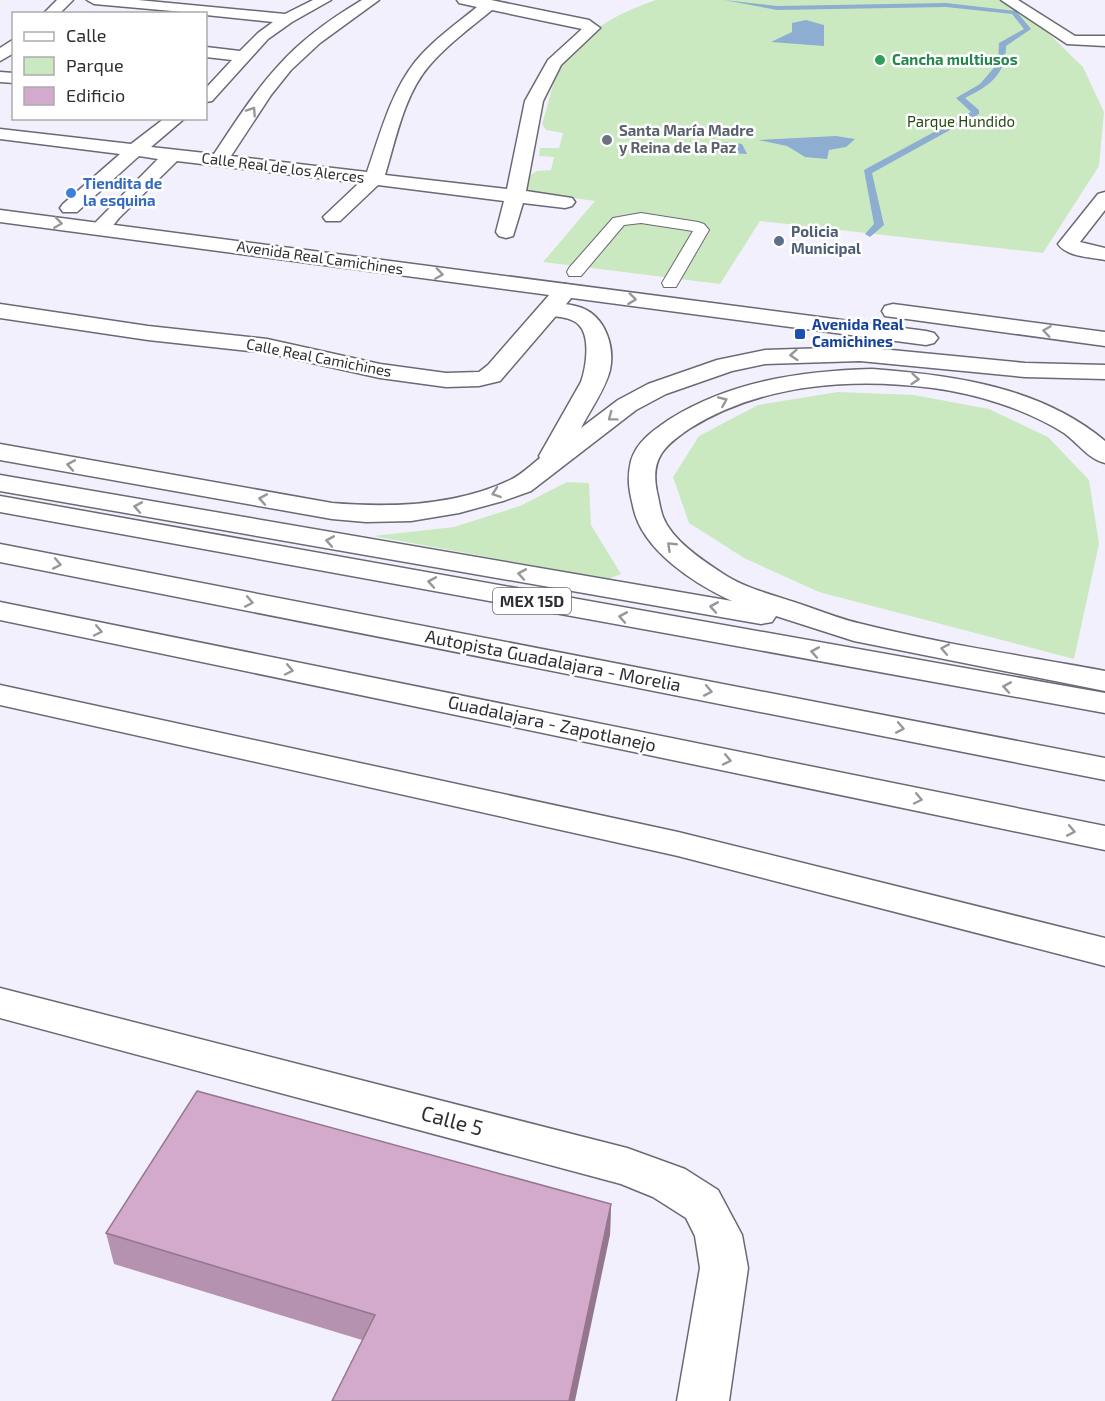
<svg xmlns="http://www.w3.org/2000/svg" width="1105" height="1401" viewBox="0 0 1105 1401" font-family="'Exo 2',sans-serif">
<style>
.green{fill:#cbe9c1}
.water{fill:#8dadd1}
.lines{fill:none;stroke-linecap:round;stroke-linejoin:round}
.stream{fill:#8dadd1;fill-rule:evenodd}
.lane-casing{stroke:#6b6973;stroke-width:2}
.street-casing{stroke:#6b6973;stroke-width:3}
.secondary-casing{stroke:#6b6973;stroke-width:3}
.highway-casing{stroke:#6b6973;stroke-width:3}
.lane{fill:#fff;fill-rule:evenodd}
.street{fill:#fff;fill-rule:evenodd}
.secondary{fill:#fff;fill-rule:evenodd}
.highway{fill:#fff;fill-rule:evenodd}
.wall{fill:#b592af}
.shaded-wall{fill:#94778e}
.building{fill:#d3aacb;stroke:#94778e;stroke-width:1.5}
.oneway{stroke:#979699}
.leisure-dot{fill:#2e9e5b;stroke:#fff;stroke-width:2}
.worship-dot{fill:#6b7280;stroke:#fff;stroke-width:2}
.shop-dot{fill:#3f7fe0;stroke:#fff;stroke-width:2}
.service-dot{fill:#5c6f8a;stroke:#fff;stroke-width:2}
.transit-dot{fill:#1a4fb4;stroke:#fff;stroke-width:2}
.labels{text-anchor:middle;stroke-width:5;stroke-linejoin:round;paint-order:stroke}
.far-leisure-label{font-size:15px;font-weight:bold;fill:#27864d;stroke:#fff;text-anchor:start}
.far-park-label{font-size:15px;fill:#224811;stroke:#fff}
.far-worship-label{font-size:15px;font-weight:bold;fill:#5b616d;stroke:#fff;text-anchor:start}
.far-street-label{font-size:15px;fill:#2f2e33;stroke:#fff}
.far-shop-label{font-size:15px;font-weight:bold;fill:#366cbe;stroke:#fff;text-anchor:start}
.far-service-label{font-size:15px;font-weight:bold;fill:#4e5e75;stroke:#fff;text-anchor:start}
.far-transit-label{font-size:15px;font-weight:bold;fill:#164399;stroke:#fff;text-anchor:start}
.shield{fill:#fff;stroke:#6d6d70;stroke-width:1.5}
.shield-label{font-size:16px;font-weight:bold;fill:#2f2e33}
.street-label{font-size:18px;fill:#2f2e33;stroke:#fff}
.near-street-label{font-size:21px;fill:#2f2e33;stroke:#fff}
</style>
<rect width="100%" height="100%" fill="#f2f0fc"/>
<path class="green" d="M656,0H1002L1045,30L1083,67L1104,112L1099,166L1043,253L760,221L720,284L543,262L595,201L531,192L524,185L526,177L537,171L551,170L554,157L539,156L540,148H559L563,133L546,130L542,124C547,109 550,93 555,79C571,37 617,13 656,0Z
M838,392L914,395L989,409L1048,437L1089,480L1099,544L1074,659L819,592L744,558L689,523L673,477L699,436L758,405Z
M567,482L589,483L591,525L621,574L608,579L373,536L454,527L520,506Z"/>
<path class="water" d="M806,20L824,25V46L771,42L792,32V23Z
M836,136L855,139L846,147L829,150L827,159L805,157L787,146L758,140Z
M725,142L742,144L747,154L712,152V143Z"/>
<g class="lines">
<path class="stream" d="M724,0L777,6L946,3L1016,11L1031,29L1006,46C1006,75 989,86 965,98L979,110V114L872,173L884,225L870,237L865,234L874,224L864,170L971,112L956,98L980,84L998,63L999,43L1024,29L1012,14L946,7L777,10Z"/>
<g class="lane-casing">
<path id="lane" d="M641,213L698,222L704,224L709,230L676,287H664L662,283L693,231L641,223L624,225L581,276H569L567,272L569,268L613,218Z"/>
</g>
<g class="street-casing">
<path id="street" d="M57,0H73L59,14H43Z
M87,0H138L285,14L313,0H331L292,22L268,39L212,101L206,102V88L232,60L206,57V47L240,51L258,33L273,22L206,15V14L94,4Z
M362,0H379L320,43L291,70L271,95L231,156L367,172C380,135 390,94 415,62C432,41 456,24 477,7L459,3L457,0H491L589,20L600,28L561,65L543,101L526,191L572,198L575,202L572,206L565,208L523,203L513,236L506,238L499,236L496,232L504,201L378,185L340,221H326L323,217L359,183L177,161L119,218L107,233H93L90,229L93,225L158,159L139,156L77,212H63L60,208L63,204L120,154L0,139V129L131,144L165,118H185L151,147L214,154C234,124 254,92 279,65C302,39 332,18 362,0ZM492,10L582,29L548,60L525,101L507,189L385,175C396,139 404,95 429,66C447,45 470,28 492,10Z
M1001,0H1018L1075,36H1105V46L1067,44Z
M14,39V53L0,61V48Z
M0,72L14,73V83L0,82Z
M1105,192V210L1080,242L1105,248V260C1090,257 1067,257 1058,244L1098,194Z
M565,284L573,286L576,291L573,296L500,381L479,386L446,387L380,378L267,353L148,340L0,318V304L148,326L267,339L380,364L446,373L479,372L488,365L557,286Z
M0,685L678,832L1105,938V966L678,856L0,705Z
M0,988L627,1148L685,1169L718,1190L742,1235L748,1268L729,1401H677L700,1268L695,1236L686,1218L653,1197L621,1184L0,1018Z"/>
</g>
<g class="secondary-casing">
<path id="secondary" d="M0,210L926,331L934,333L938,338L934,343L926,345L0,222Z
M550,302C560,304 572,304 582,308C605,317 615,346 610,370C605,390 590,410 581,428L618,400L648,384L717,360L765,350L860,347L1025,363L1105,365V379L1025,377L860,361L765,364L732,371L666,394L636,410L531,491L503,501L459,513L411,521L366,522L332,519L0,460V444L332,503C391,508 455,506 510,480C521,475 531,465 540,458L539,456L581,382C586,368 591,337 579,325C571,316 553,317 542,314L539,309L542,304Z
M893,304L1105,332V346L885,316L882,311L885,306Z
M872,369C953,375 1041,387 1105,441V463C1088,459 1078,443 1064,433C1026,409 977,394 933,388C851,377 760,384 689,429C664,446 650,459 657,492C659,500 660,509 663,517C672,540 702,560 722,573C742,587 770,594 794,602C816,609 839,619 862,624C942,644 1024,656 1105,671V691L854,641L776,616L772,622L761,624L0,491V475L732,601C695,584 641,550 633,506C629,490 627,478 631,461C637,441 654,430 670,419C731,381 802,371 872,369Z
M0,602L1105,826V850L0,620Z"/>
</g>
<g class="highway-casing">
<path id="highway" d="M0,496L1105,693V713L0,512Z
M0,544L1105,758V780L0,562Z"/>
</g>
<use href="#lane" class="lane"/>
<use href="#street" class="street"/>
<use href="#secondary" class="secondary"/>
<use href="#highway" class="highway"/>
</g>
<path class="wall" d="M611,1204L610,1235L362,1340L114,1264L106,1233Z"/>
<path class="shaded-wall" d="M611,1204L610,1235L575,1401H569Z"/>
<path class="building" d="M197,1091L611,1204L569,1401H332L375,1315L106,1233Z"/>
<defs><path id="oneway-chevron" d="M-2-3.5L2.5 0L-2 3.5" fill="none" stroke-width="1.6" stroke-linecap="round" stroke-linejoin="round" transform="scale(1.5)"/></defs>
<g class="oneway">
<use href="#oneway-chevron" transform="translate(252 111) rotate(-56)"/>
<use href="#oneway-chevron" transform="translate(58 223) rotate(8)"/>
<use href="#oneway-chevron" transform="translate(439 274) rotate(8)"/>
<use href="#oneway-chevron" transform="translate(632 299) rotate(7)"/>
<use href="#oneway-chevron" transform="translate(1047 331) rotate(-172)"/>
<use href="#oneway-chevron" transform="translate(794 355) rotate(176)"/>
<use href="#oneway-chevron" transform="translate(915 379) rotate(5)"/>
<use href="#oneway-chevron" transform="translate(723 401) rotate(-23)"/>
<use href="#oneway-chevron" transform="translate(612 417) rotate(143)"/>
<use href="#oneway-chevron" transform="translate(71 465) rotate(-170)"/>
<use href="#oneway-chevron" transform="translate(496 493) rotate(161)"/>
<use href="#oneway-chevron" transform="translate(263 499) rotate(-170)"/>
<use href="#oneway-chevron" transform="translate(138 507) rotate(-170)"/>
<use href="#oneway-chevron" transform="translate(330 541) rotate(-170)"/>
<use href="#oneway-chevron" transform="translate(671 546) rotate(-136)"/>
<use href="#oneway-chevron" transform="translate(57 564) rotate(11)"/>
<use href="#oneway-chevron" transform="translate(522 574) rotate(-170)"/>
<use href="#oneway-chevron" transform="translate(432 582) rotate(-170)"/>
<use href="#oneway-chevron" transform="translate(249 602) rotate(11)"/>
<use href="#oneway-chevron" transform="translate(714 607) rotate(-170)"/>
<use href="#oneway-chevron" transform="translate(623 617) rotate(-170)"/>
<use href="#oneway-chevron" transform="translate(98 631) rotate(12)"/>
<use href="#oneway-chevron" transform="translate(945 649) rotate(-169)"/>
<use href="#oneway-chevron" transform="translate(815 652) rotate(-170)"/>
<use href="#oneway-chevron" transform="translate(289 670) rotate(12)"/>
<use href="#oneway-chevron" transform="translate(1007 687) rotate(-170)"/>
<use href="#oneway-chevron" transform="translate(708 691) rotate(11)"/>
<use href="#oneway-chevron" transform="translate(900 728) rotate(11)"/>
<use href="#oneway-chevron" transform="translate(727 760) rotate(12)"/>
<use href="#oneway-chevron" transform="translate(918 799) rotate(12)"/>
<use href="#oneway-chevron" transform="translate(1071 831) rotate(11)"/>
</g>
<circle class="leisure-dot" cx="880" cy="60" r="6"/>
<circle class="worship-dot" cx="607" cy="140" r="6"/>
<circle class="shop-dot" cx="71" cy="193" r="6"/>
<circle class="service-dot" cx="779" cy="241" r="6"/>
<rect class="transit-dot" x="794" y="328" width="12" height="12" rx="3"/>
<g class="labels">
<g class="far-leisure-label">
<text x="892" y="65">Cancha multiusos</text>
</g>
<g class="far-park-label">
<text x="961" y="127">Parque Hundido</text>
</g>
<g class="far-worship-label">
<text x="619" y="136">Santa María Madre<tspan x="619" dy="17">y Reina de la Paz</tspan></text>
</g>
<g class="far-street-label">
<text transform="translate(283 168) rotate(7)" y="5">Calle Real de los Alerces</text>
<text transform="translate(320 258) rotate(8)" y="5">Avenida Real Camichines</text>
<text transform="translate(319 358) rotate(11)" y="5">Calle Real Camichines</text>
</g>
<g class="far-shop-label">
<text x="83" y="189">Tiendita de<tspan x="83" dy="17">la esquina</tspan></text>
</g>
<g class="far-service-label">
<text x="791" y="237">Policia<tspan x="791" dy="17">Municipal</tspan></text>
</g>
<g class="far-transit-label">
<text x="812" y="330">Avenida Real<tspan x="812" dy="17">Camichines</tspan></text>
</g>
<rect class="shield" x="493" y="588" width="78" height="26" rx="4.5"/>
<g class="shield-label">
<text x="532" y="607">MEX 15D</text>
</g>
<g class="street-label">
<text transform="translate(553 661) rotate(11)" y="6">Autopista Guadalajara - Morelia</text>
<text transform="translate(552 724) rotate(12)" y="6">Guadalajara - Zapotlanejo</text>
</g>
<g class="near-street-label">
<text transform="translate(452 1121) rotate(15)" y="7">Calle 5</text>
</g>
</g>
<rect x="12" y="12" width="195" height="108" fill="#ffffff" stroke="#acabad" stroke-width="1.5"/>
<rect x="24" y="32" width="30" height="9" fill="#ffffff" stroke="#acabad" stroke-width="1.5"/>
<text x="66" y="42" font-size="18" fill="#2f2e33">Calle</text>
<rect x="24" y="57" width="30" height="18" fill="#cbe9c1" stroke="#acabad" stroke-width="1.5"/>
<text x="66" y="72" font-size="18" fill="#2f2e33">Parque</text>
<rect x="24" y="87" width="30" height="18" fill="#d3aacb" stroke="#acabad" stroke-width="1.5"/>
<text x="66" y="102" font-size="18" fill="#2f2e33">Edificio</text>
</svg>
